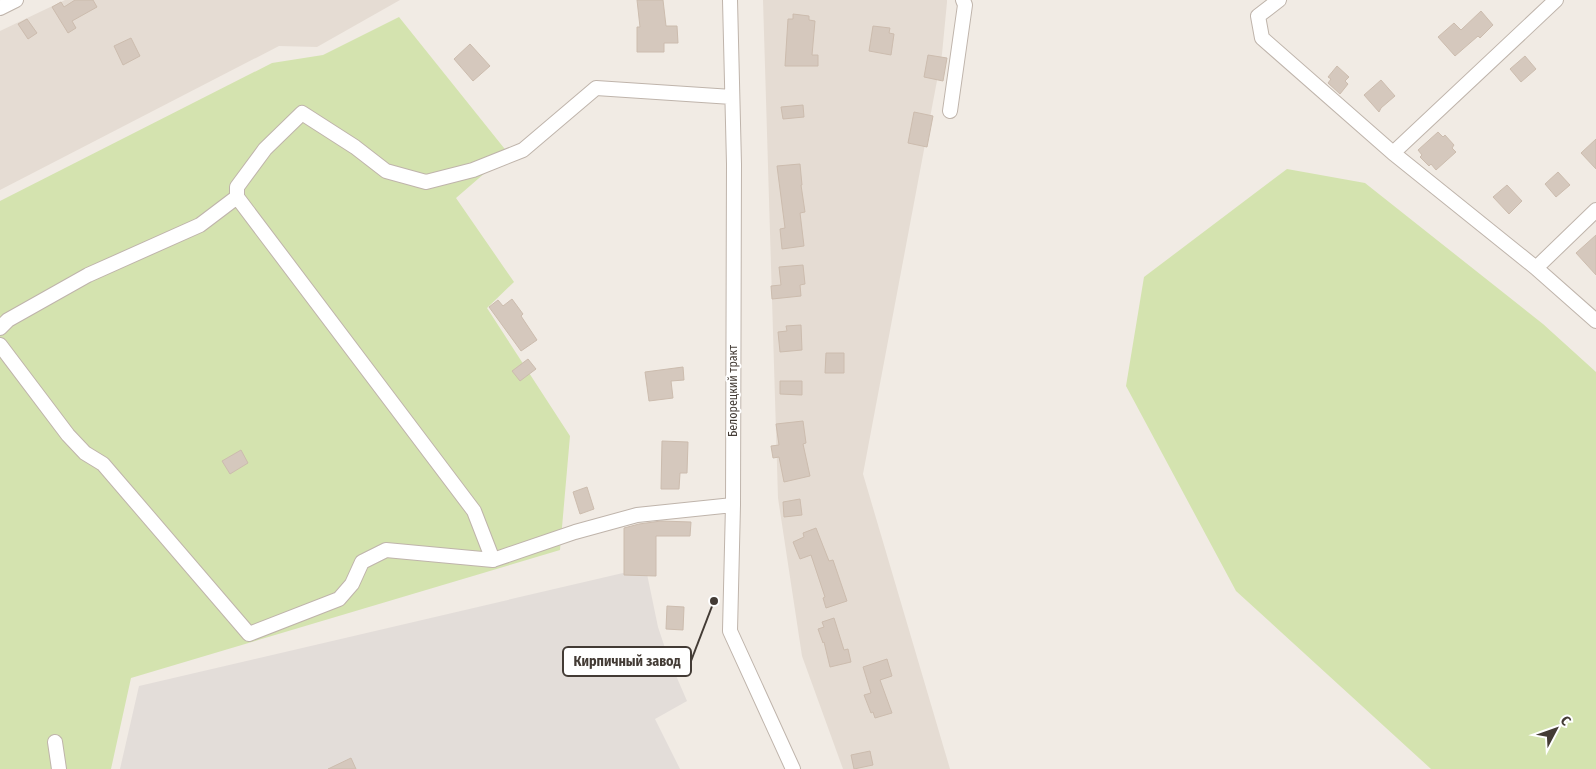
<svg xmlns="http://www.w3.org/2000/svg" width="1596" height="769" viewBox="0 0 1596 769" font-family="'Fira Sans Condensed',sans-serif">
<style>
.residential{fill:#e5dcd3}
.industrial{fill:#e3ddd9}
.green{fill:#d4e3af}
.building{fill:#d5c8bd;stroke:#ccbcae}
.lines{fill:none;stroke-linecap:round;stroke-linejoin:round}
.minor-casing{stroke:#bfb4ab;stroke-width:16}
.minor{stroke:#fff;stroke-width:14}
.labels{text-anchor:middle;stroke-width:4;stroke-linejoin:round;paint-order:stroke}
.street-label{font-size:12px;fill:#433b35;stroke:#fff}
.leader{fill:none;stroke:#433b35;stroke-width:2}
.callout-dot{fill:#433b35;stroke:#fff;stroke-width:2}
.callout{fill:#fff;stroke:#433b35;stroke-width:2}
.callout-label{font-size:14px;text-anchor:middle;font-weight:bold;fill:#433b35}
</style>
<rect width="100%" height="100%" fill="#f1ebe4"/>
<path class="residential" d="M65,0H400L317,47L279,46L0,190V31Z
M763,0H947V2L942,54L863,474L950,769H843L802,656L778,498Z"/>
<path class="industrial" d="M623,573L647,574L658,627L668,657L687,701L655,719L680,769H120L139,686Z"/>
<path class="green" d="M399,17L508,153L456,198L514,282L487,308L570,436L560,550L131,678L111,769H0V201L272,63L323,55Z
M1287,169L1365,183L1543,324L1596,372V769H1431L1236,591L1126,386L1144,277Z"/>
<path class="building" d="M75,0H93L97,7L72,21L76,28L68,33L52,7L61,2L64,7Z
M637,0H663L666,26H677L678,43H664V52H637V27H640Z
M1481,11L1493,25L1480,38L1478,36L1455,56L1438,37L1454,23L1461,30Z
M793,14L809,16V20L815,21L812,55H818V66H785L788,19H793Z
M27,19L37,33L28,39L18,24Z
M873,26L890,28L889,33L894,34L891,55L869,51Z
M131,38L140,56L123,65L114,46Z
M470,44L490,66L473,81L454,59Z
M928,55L947,58L943,81L924,77Z
M1525,56L1536,69L1521,82L1510,69Z
M1337,66L1349,77L1345,81L1348,84L1340,94L1328,83L1331,79L1328,77Z
M1381,80L1395,96L1381,108L1379,112L1364,95Z
M803,105L804,117L783,119L781,107Z
M914,112L933,116L927,147L908,143Z
M1438,132L1443,137L1445,135L1454,145L1452,148L1456,152L1436,170L1431,164L1429,166L1420,157L1422,155L1418,150Z
M1596,139V169L1581,153Z
M800,164L802,185H801L805,212L800,213L804,246L782,249L780,229L785,228L777,166Z
M1558,172L1570,185L1556,197L1545,184Z
M1507,185L1522,201L1509,214L1493,197Z
M1596,235V275L1576,253Z
M803,265L805,284L800,285L801,296L772,299L771,286L781,285L779,267Z
M512,299L523,314L521,316L537,340L521,351L489,307L498,300L503,306Z
M801,325L802,350L780,352L778,332L787,331L786,326Z
M826,353H844V373H825Z
M528,359L536,369L520,381L512,371Z
M683,367L684,380L671,381L673,398L649,401L645,372Z
M780,381H802V395L780,394Z
M803,421L806,443L803,444L810,476L784,482L779,457L773,458L771,446L779,445L776,424Z
M662,441L688,442L687,473H680L679,489H661Z
M241,450L248,463L230,474L222,461Z
M587,487L594,509L580,514L573,492Z
M800,499L802,515L784,517L783,502Z
M661,521L691,522L690,536H656V576L624,575V528L639,524Z
M816,528L829,561L833,560L847,601L826,608L823,598L825,597L811,555L800,559L793,542L804,537L803,533Z
M667,606L684,607L683,630L666,629Z
M834,618L844,650L848,649L851,662L830,667L824,642L823,643L818,629L824,627L822,622Z
M887,659L892,676L880,680L892,713L875,718L873,712L871,713L864,695L871,693L863,667Z
M870,751L873,765L854,769L851,755Z
M351,758L356,769H328Z"/>
<g class="lines">
<g class="minor-casing">
<path id="minor" d="M730,0L734,164L733,505L730,631L793,769
M1279,0L1258,16L1262,38L1393,153L1536,268L1596,210
M0,8L16,0
M732,97L596,88L523,150L473,170L426,182L386,171L355,147L302,113L265,149L237,187V197L474,511L493,560L575,532L637,515L733,505
M950,111L965,5L963,0
M1393,153L1556,0
M1536,268L1596,321
M0,328L8,320L88,275L200,225L237,197
M0,345L68,435L85,453L103,464L249,634L339,599L352,584L362,562L386,550L493,560
M55,742L59,769"/>
</g>
<use href="#minor" class="minor"/>
</g>
<g class="labels">
<g class="street-label">
<text transform="translate(733 391) rotate(-90)" y="4">Белорецкий тракт</text>
</g>
</g>
<path class="leader" d="M714 601L691 661"/>
<circle class="callout-dot" cx="714" cy="601" r="5"/>
<rect class="callout" x="563" y="647" width="128" height="29" rx="5"/>
<g class="callout-label">
<text x="627" y="666">Кирпичный завод</text>
</g>
<g transform="translate(1556 729) rotate(49)" stroke="#ffffff" stroke-width="4" paint-order="stroke">
<path d="M0-4L9 19L0 12L-9 19Z" fill="#433b35"/>
<text y="-8" font-size="14" font-weight="bold" text-anchor="middle" fill="#433b35">С</text>
</g>
</svg>
